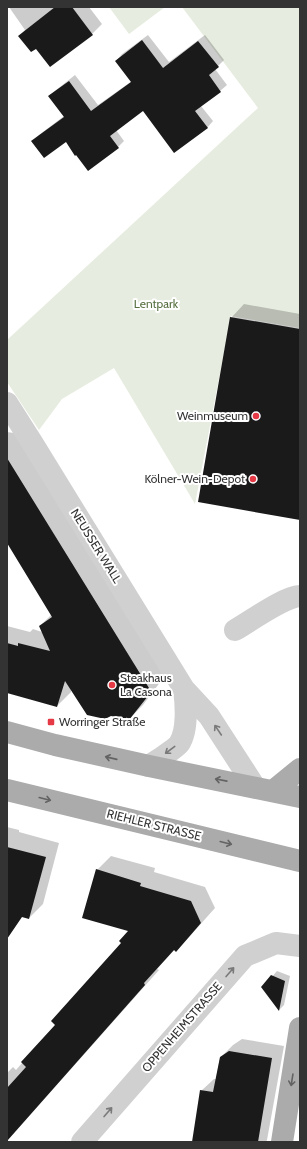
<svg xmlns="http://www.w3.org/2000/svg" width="307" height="1149" viewBox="0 0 307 1149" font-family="Cabin,sans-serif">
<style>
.green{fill:#e6ecdf}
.shadow{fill:#0003}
.building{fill:#1a1a1a}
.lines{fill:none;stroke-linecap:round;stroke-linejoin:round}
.minor{stroke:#d0d0d0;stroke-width:22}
.major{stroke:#ababab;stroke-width:22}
.oneway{stroke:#7a7a7a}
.oneway2{stroke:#636363}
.poi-dot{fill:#e63946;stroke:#fff;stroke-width:1.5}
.labels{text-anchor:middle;stroke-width:4;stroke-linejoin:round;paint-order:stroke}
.park-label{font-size:12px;fill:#56703f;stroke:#fff}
.poi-label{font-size:12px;fill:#333;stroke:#fff;text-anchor:end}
.street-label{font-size:12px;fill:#333;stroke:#fff}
</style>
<rect width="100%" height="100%" fill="#fff"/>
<path class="green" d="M109,7H165L129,34Z
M182,7H300V328L231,316L195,504L114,368L62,399L39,430L7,382V340L258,108Z"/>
<path class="shadow" d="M9,7H89L102,24L92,34L36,47L20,36L25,30Z
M148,35L169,62L205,35L224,60L215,69L227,85L220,91L201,106L213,121L207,128L143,110L116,130L124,141L118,147L66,141H33L39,135L64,116L49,96L56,90L75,75L98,105L132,81L116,61L122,54Z
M244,304L300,314V519L231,318Z
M7,432L14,433L163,674L161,681L143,705L129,719L71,689V692L57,706L7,692V626L30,632L33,629L42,632L40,626L52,614L9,543L7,544Z
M7,827L19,830V832L59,843L43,904L29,918L7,915Z
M111,856L155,868L154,872L205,887L215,908L190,936L176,950L175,949L157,969L159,970L7,1141V1073L13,1067L16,1070L56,1024L122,943L129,931L97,870Z
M277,971L290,976L284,1005L279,1010L263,987Z
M242,1039L284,1046L267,1140L266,1142H197L201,1091L214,1079H216L220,1058L233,1045Z"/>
<path class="building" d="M55,7H72L93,35L50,67L36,49L31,52L18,36Z
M142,40L163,68L198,41L219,67L209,75L221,92L195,111L208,128L174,153L143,111L110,136L119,148L88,171L76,155L75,156L66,142L44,158L31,141L64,117L48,96L69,81L91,111L131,82L115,61Z
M230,317L300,329V520L198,502Z
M7,458L149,688L148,696L129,720L111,716L105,719L87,715L65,681L57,707L7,693V643L18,646V643L50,651L39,626L52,617L7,543Z
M7,847L46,857L29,919L22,917L7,939Z
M96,869L141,883L140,886L191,901L201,923L176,952L174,950L144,983L145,985L7,1141V1088L26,1067L21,1062L55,1025L51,1021L121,943L119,941L128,931L82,918Z
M271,975L285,981L279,1011L261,987Z
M229,1051L272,1058L258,1142H192L200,1090L213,1092L220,1057Z"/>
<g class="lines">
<path class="minor" d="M7,403L33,444L184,689L209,716L255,787
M235,630C251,621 283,597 300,596
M149,766C156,761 175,749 179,744C188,731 186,704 184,689
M82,1142L245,956L276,943L300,946"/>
<path class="major" d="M7,732L55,745L149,766L300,797
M7,790L300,861
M273,791L300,769
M282,1142L300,1028"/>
</g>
<defs><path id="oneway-shaft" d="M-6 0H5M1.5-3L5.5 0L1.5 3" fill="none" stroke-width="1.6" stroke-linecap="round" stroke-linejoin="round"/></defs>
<g class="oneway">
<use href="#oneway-shaft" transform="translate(218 730) rotate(-124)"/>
<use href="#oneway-shaft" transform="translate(170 750) rotate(143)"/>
<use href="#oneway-shaft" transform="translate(230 972) rotate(-49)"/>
<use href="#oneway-shaft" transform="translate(108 1112) rotate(-49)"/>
</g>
<g class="oneway2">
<use href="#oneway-shaft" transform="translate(111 758) rotate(-167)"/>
<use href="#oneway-shaft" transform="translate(221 780) rotate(-169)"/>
<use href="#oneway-shaft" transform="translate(45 799) rotate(14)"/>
<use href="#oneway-shaft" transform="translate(226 843) rotate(14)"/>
<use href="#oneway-shaft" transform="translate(292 1080) rotate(99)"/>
</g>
<g class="poi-dot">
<circle cx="256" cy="416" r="4"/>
<circle cx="253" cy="479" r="4"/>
<circle cx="112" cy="685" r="4"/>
<rect x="47" y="718" width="8" height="8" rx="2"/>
</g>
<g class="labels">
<g class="park-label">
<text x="156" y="308">Lentpark</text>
</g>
<g class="poi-label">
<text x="248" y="420">Weinmuseum</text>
<text x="245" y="483">Kölner-Wein-Depot</text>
<text x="120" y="682" text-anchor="start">Steakhaus<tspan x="120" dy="14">La Casona</tspan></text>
<text x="59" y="726" text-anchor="start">Worringer Straße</text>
</g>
<g class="street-label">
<text transform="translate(96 546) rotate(58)" y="4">NEUSSER WALL</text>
<text transform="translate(154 825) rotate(14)" y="4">RIEHLER STRASSE</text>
<text transform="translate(182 1027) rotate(-49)" y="4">OPPENHEIMSTRASSE</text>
</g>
</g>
<rect width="307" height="1149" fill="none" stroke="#333333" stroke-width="16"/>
</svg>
